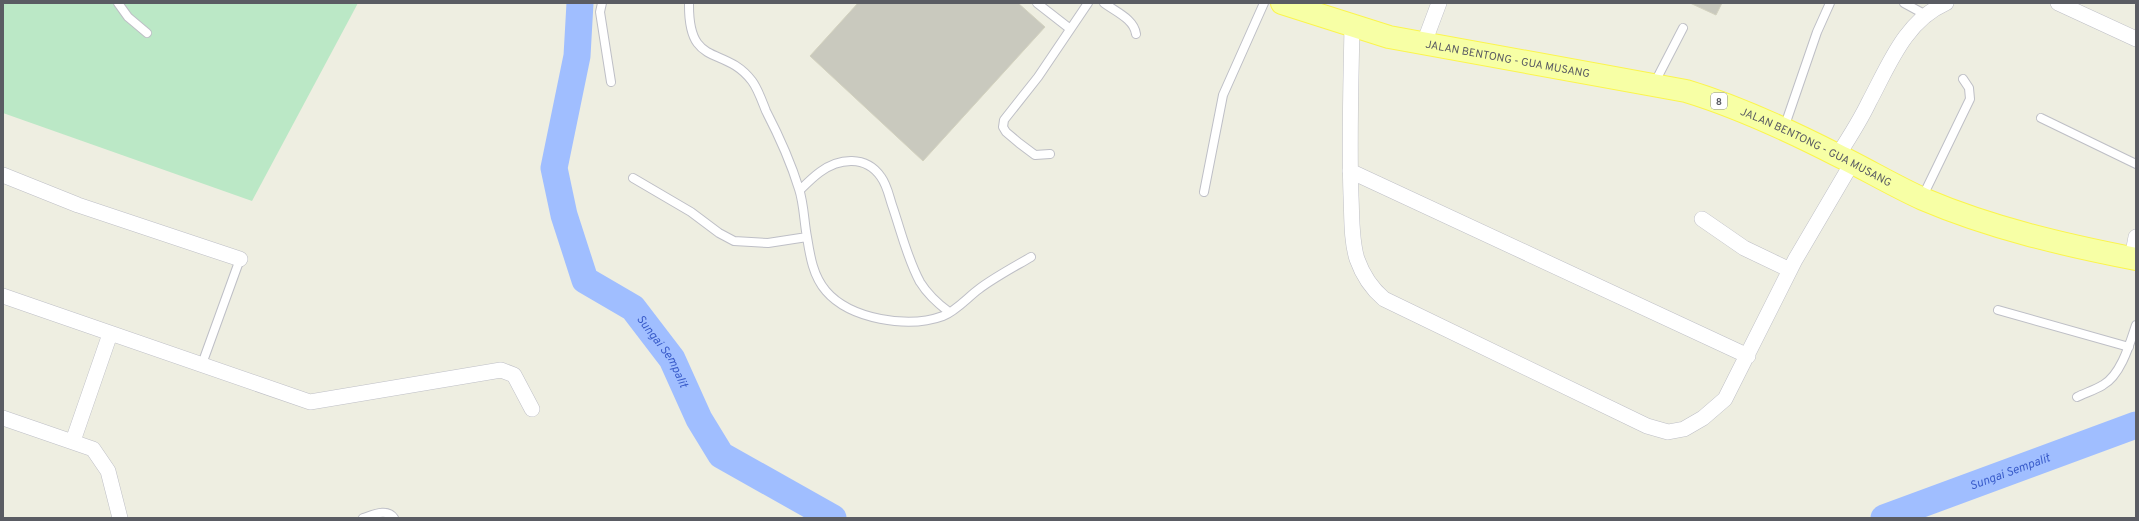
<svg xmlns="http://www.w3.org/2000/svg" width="2139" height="521" viewBox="0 0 2139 521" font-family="Overpass,sans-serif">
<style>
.green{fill:#bbe8c6}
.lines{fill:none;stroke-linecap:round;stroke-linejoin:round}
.river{stroke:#a0beff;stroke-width:27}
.building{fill:#c9c9be;stroke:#d3d2bf}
.service-casing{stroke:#bebfc6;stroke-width:10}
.minor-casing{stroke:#bebfc6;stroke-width:16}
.primary-casing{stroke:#fbf54d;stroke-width:24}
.service{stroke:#fff;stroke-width:8}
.minor{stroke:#fff;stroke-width:15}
.primary{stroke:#f7ffa5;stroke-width:22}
.labels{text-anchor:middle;stroke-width:3;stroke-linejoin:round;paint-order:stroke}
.shield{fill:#fff;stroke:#8c8d92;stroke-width:1}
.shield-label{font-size:10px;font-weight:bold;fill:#5a5c63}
.street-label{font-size:11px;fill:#5a5c63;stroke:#fff}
.water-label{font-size:12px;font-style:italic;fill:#3a5dcb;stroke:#fff}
</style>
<rect width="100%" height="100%" fill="#eeeee1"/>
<path class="green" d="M3,3H358L252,201L3,113Z"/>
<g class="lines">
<g class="river">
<path id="s1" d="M580,3L577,56L554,168L564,215L585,280L633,308L672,359L699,419L721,455L833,518"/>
<path id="s2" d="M1884,518L2136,425"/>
</g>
</g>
<path class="building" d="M858,3H1018L1045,27L923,161L810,56Z
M1690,3H1722L1716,15Z"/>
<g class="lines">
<g class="service-casing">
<path id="service" d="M118,3L128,17L147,33
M602,3L600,12L611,82
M689,3C688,70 724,44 752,81C758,89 762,101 766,111C779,136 791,163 799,189C804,204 804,222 807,237
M1037,3L1069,28
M1104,3C1116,12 1134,19 1136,34
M1904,3L1926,15
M1654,84L1683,28
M2041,118L2136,164
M1784,128L1817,32L1830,3
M1050,154L1035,155L1019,143L1006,132L1003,127L1004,120L1038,77L1088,3
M633,178L691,212L719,233L734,241L768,243L807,237C810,256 813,276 826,291C850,319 908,329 943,316C956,311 968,297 979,289C995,277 1014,267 1031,257
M800,190C806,184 813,177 820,172C839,158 866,155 881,177C887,185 889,196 892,205C901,231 907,258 920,282C928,295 937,303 949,312
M1204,192L1223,95L1264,3
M1922,198L1970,99L1969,88L1963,79
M1998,310L2129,347
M202,364L240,259
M2077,397C2085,393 2095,390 2103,385C2121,375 2130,343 2136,325
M363,518C373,515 387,508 394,518"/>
</g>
<g class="minor-casing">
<path id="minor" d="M2058,3L2136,39
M1352,26C1351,83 1349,140 1351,196C1352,216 1351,240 1357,259C1363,276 1371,288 1384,299L1647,426L1668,432L1684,429L1703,418L1725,399L1795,260L1852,163
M1424,43L1439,3
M1838,155C1849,138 1860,121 1869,102C1889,65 1905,21 1946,3
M1350,171L1748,356
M3,175L78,205L240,259
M1702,219L1744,248L1790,270
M2132,258L2136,237
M3,296L310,402L501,370L514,375L532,409
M3,418L93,449L108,471L120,518
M73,441L110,334"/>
</g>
<g class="primary-casing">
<g id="primary">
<path id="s3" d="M1282,3L1389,37L1686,91C1739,107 1788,130 1837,155C1866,169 1894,186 1923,199C1991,228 2064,245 2136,259"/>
</g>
</g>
<use href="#service" class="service"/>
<use href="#minor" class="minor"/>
<use href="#primary" class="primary"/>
</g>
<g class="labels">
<rect class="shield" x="1711" y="93" width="16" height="16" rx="3"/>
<g class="shield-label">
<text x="1719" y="105">8</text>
</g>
<g class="street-label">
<text dy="4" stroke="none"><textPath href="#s3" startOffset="233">JALAN BENTONG - GUA MUSANG</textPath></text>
<text dy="4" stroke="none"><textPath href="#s3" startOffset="556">JALAN BENTONG - GUA MUSANG</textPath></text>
</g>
<g class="water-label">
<text dy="4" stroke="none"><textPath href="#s1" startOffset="392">Sungai Sempalit</textPath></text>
<text dy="4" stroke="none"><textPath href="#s2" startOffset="134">Sungai Sempalit</textPath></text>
</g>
</g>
<rect width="2139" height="521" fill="none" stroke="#5a5c63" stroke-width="8"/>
</svg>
